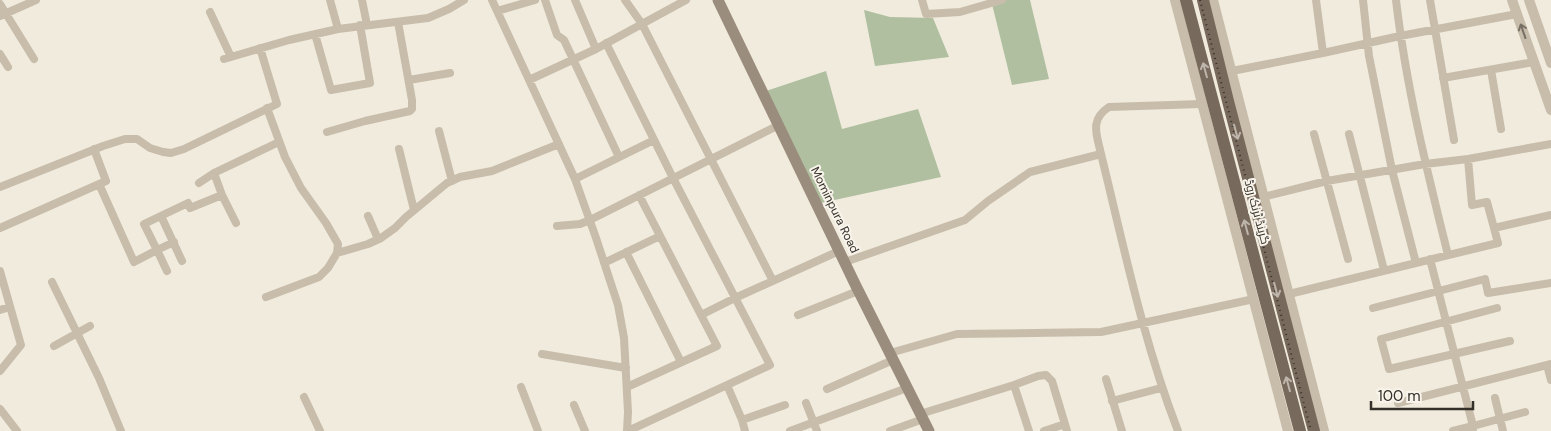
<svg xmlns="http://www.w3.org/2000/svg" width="1551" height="431" viewBox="0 0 1551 431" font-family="'DM Sans',Cairo,sans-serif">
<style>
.grass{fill:#afbf9f}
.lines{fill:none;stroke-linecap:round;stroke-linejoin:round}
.minor{stroke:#c8bdab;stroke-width:8}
.tertiary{stroke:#c8bdab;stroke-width:10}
.secondary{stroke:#9b8d7d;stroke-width:11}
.primary{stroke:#77695c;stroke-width:12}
.rail{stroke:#36302a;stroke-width:2;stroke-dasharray:1 4;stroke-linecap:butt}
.oneway{stroke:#786f64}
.oneway2{stroke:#beb5ab}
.labels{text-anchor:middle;stroke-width:4;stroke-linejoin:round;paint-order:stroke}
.street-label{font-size:12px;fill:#36302a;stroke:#f8f4eb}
</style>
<rect width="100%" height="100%" fill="#f1ebde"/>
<path class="grass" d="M991,0H1030L1049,79L1012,85Z
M864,10L890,17L933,18L949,57L875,66Z
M826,71L842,129L918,109L941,177L816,204L763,92Z"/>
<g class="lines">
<path class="minor" d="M330,0L338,29
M362,0L367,25
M492,0L575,179L596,238L618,305L624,338L628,412L627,431
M545,0L557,35L564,40L619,157
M575,0L596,49
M625,0L642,24L773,281
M922,0L926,14L960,12L1002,0
M1316,0L1323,53
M1363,0L1369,56L1392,170L1416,263
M1396,0C1406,86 1427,171 1448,255
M1430,0L1454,140
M0,4L34,59
M497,11L535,0
M210,12L231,57
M0,16L36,0
M315,34L331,90L370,83L360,25
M606,43L673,178L770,365L628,431
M0,54L8,67
M224,59L289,40L338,29L428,18L449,9L464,0
M1491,70L1501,129
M1232,71L1323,53L1400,36L1517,14
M1443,78L1534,62
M409,80L450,73
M529,80L596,49L686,0
M267,108L285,157L301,188L326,223L338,244L337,253
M439,131L452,181
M327,132L365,121L410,111L412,109V100L398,22
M1314,134L1348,259
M1349,134L1384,270
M399,149L414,210
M214,173L222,195L236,223
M575,179L654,140
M199,183L214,173L279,142
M99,184L134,262L157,250L144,224L188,203L190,208L222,195
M0,187L103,146L125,139H137L150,148L163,152L171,153L184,149L277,104L260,48
M1263,197L1327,181L1425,164L1468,159L1551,144
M161,216L182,261
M368,216L378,239
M557,226L580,224L590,220L779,125
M0,228L106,181L94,149
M1494,228L1551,215
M626,252L681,362
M1430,259L1473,426L1453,431
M845,262L965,220L988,201L1030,172L1101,154
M604,263L660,236
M0,271L21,345L0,371
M167,271L157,250L174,242
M52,282L99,378L121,431
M1289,294L1498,243L1487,202L1472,205L1468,159
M266,297L319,277L328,268L337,253L368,244L381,238L395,228L406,217L447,183L460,177L492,171L559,144
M1373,308L1485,279L1488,293L1551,283
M1497,308L1381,339L1389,369L1510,341
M0,310L10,307
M701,315L735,298L839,251
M798,315L858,291
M54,346L90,326
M890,353L957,334L1101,332L1254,299
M542,354L626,368
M1547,365L1551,380
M1106,379L1122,431
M727,385L742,420L745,431
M1014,385L1029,431
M521,387L538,431
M627,387L717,346L639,195
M827,389L893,360
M304,397L320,431
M1495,398L1503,431
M1112,401L1161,388
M806,403L817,431
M1398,403L1551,364
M574,405L585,431
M0,409L17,431
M920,414L1014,385L1038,376L1046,375L1052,381L1067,431
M742,420L785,405
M1473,429V426L1525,412
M790,431L907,388
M890,431L923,419
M1044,431L1065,424
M1178,431C1143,341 1124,247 1101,154C1097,135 1089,120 1109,107L1201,104"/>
<path class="tertiary" d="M1175,0L1288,431
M1213,0L1324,431
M1512,0L1551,110
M1529,0L1551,63"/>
<path class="secondary" d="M718,0L856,286L929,431"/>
<path class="primary" d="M1186,0L1300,431
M1203,0L1228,101L1314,431"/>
<path class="rail" d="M1200,0L1311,431"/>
</g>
<defs><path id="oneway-shaft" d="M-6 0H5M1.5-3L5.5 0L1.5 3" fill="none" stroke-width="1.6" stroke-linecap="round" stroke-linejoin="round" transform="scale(1.25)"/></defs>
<use class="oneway" href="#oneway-shaft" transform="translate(1523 31) rotate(-109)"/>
<g class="oneway2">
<use href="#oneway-shaft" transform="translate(1205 70) rotate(-105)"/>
<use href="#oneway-shaft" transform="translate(1236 132) rotate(75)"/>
<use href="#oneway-shaft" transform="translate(1246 227) rotate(-105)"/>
<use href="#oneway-shaft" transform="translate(1276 290) rotate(75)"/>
<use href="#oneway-shaft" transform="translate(1288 384) rotate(-105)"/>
</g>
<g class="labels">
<g class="street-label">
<text transform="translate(835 210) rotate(64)" y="4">Mominpura Road</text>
<text transform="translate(1257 212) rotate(75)" y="4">گرینڈ ٹرنک روڈ</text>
</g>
</g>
<path d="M1371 401v8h102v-8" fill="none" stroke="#36302a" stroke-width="2.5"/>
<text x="1378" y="401" font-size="15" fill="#36302a" stroke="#f8f4eb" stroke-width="4" paint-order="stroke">100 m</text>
</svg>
